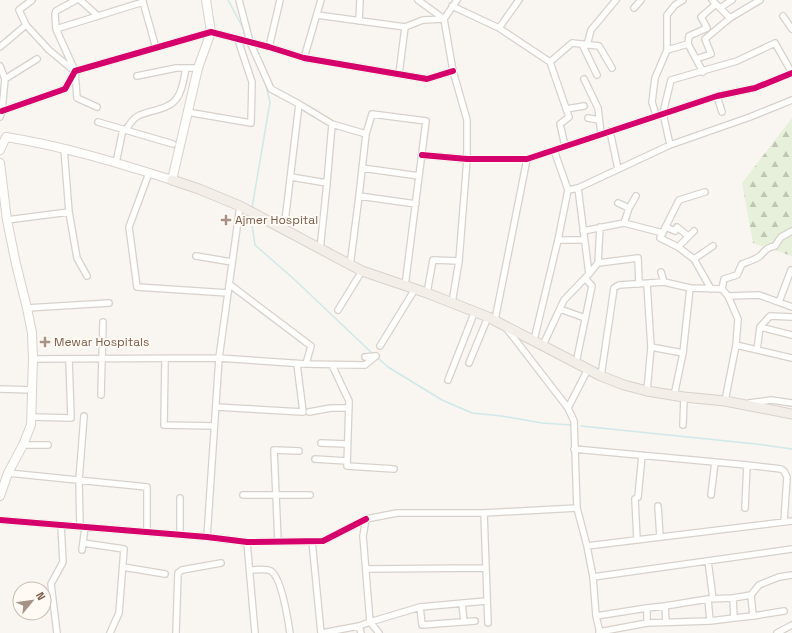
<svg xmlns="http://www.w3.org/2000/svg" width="792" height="633" viewBox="0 0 792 633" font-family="'Space Grotesk',sans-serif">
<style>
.forest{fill:url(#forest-firs)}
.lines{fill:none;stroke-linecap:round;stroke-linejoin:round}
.stream{stroke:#d0e8ea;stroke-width:1.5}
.street-casing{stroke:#d7d1cb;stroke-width:8}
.secondary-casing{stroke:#d9d2cb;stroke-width:10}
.primary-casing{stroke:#dad1cc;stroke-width:11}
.street{stroke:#fefefd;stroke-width:5.5}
.secondary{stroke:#fefefd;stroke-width:8}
.primary{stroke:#f3eee8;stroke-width:9}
.cycleway-casing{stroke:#fffaf3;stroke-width:8}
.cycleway{stroke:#d6006c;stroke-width:6}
.poi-dot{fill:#a69286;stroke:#fffaf3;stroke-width:1.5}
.labels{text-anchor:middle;stroke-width:4;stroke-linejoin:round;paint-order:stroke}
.poi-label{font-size:12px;fill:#7a5c4d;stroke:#fffaf3;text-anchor:start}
</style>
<defs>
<pattern id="forest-firs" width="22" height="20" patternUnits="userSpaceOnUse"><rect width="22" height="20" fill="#e7f0db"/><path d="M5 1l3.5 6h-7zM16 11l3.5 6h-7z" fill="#c0c6b4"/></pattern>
</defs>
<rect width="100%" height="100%" fill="#f9f5f0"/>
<path class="forest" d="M792,118V256L753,243L742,183Z"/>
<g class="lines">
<path class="stream" d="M228,0L243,28L246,39
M252,208L270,102L265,82
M251,218L255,245L295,280L373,354
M378,358L388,367L442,400L472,413L502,416L542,423L571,425
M581,426L756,444L792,449"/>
<g class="street-casing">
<path id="street" d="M80,0L98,16
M239,0L250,42L271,89L299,104L332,124L366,134
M418,0L444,19
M712,0L730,18
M143,2L156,48
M452,6L499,28L550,62
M634,8L641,0
M720,8L732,0
M317,15L405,27L399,74
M783,16L792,29
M359,21L360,0
M26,25L19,10L32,0
M405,27L423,20L444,19
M499,28L519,0
M56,29L55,14L56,11L76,0
M582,44L597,75
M587,45L591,30L616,0
M0,47L26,25L49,50L73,70
M269,47L280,0
M667,50L688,44
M304,58L321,0
M696,59L711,54L705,39L730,18L760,0
M0,66L5,79L2,111L0,117
M703,72L688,44L689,36L707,28L701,17L716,4
M137,76L176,68H198
M5,79L37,59
M584,79L598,108L601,134
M717,96L722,112
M97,107L77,98L75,71L56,29L143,2V0
M566,109L584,106
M2,111L65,89L75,71L211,32L269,47L304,58L427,79L453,71
M187,112L251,123L252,82L238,40
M656,115L652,102L655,78L667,50V15L675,5L683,0
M588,118L599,120
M98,122L173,144
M126,130C129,125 132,119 138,116C150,110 169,110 177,98C183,90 184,77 186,68
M610,131L618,169
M670,145L663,113L671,80L737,61L775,43L792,73
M565,146L560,124L569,117L550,62L572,43L599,46L612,68
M64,149L69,212
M422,155L467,159H527L717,96L755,88L792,73
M116,163L123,129
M362,168L419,176
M149,173L129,227L137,287L228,293
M291,177L327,183
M578,188L589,274
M568,190L578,188L670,145L750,117L792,100
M705,192L679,200L660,238L678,247L694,259L711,289
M359,196L416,204
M636,196L629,208L624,223L663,233
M618,203L629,208
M7,220L69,212L77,258L87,276
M666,227L675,231L677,227L688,236
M284,230L299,104
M583,231L624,223
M558,240H584
M678,247L694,231
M320,250L327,183L332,124
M196,256L232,262
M694,259L713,246
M598,263L600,227
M350,266L359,196L366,134L372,114L426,121L405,286
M661,272L664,282
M229,284L311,346L306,364
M722,289L724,279L737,275L742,264C747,262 755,260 760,256C765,251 767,247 775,246L781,237L792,231
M427,293L433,260L459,261
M728,296L759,295L792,307
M779,302L791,270
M452,303L459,261L467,159V120L453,71L444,19L457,0
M27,308L109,303
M560,309L585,318
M338,310L362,271
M495,320L527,159
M760,327L792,335
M507,329L568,408L574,421L577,508L587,546L593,577L596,616L600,633
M534,340L558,240L568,190L554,150
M543,345L564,300L589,274L598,263L638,258L639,284
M736,345L792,358
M380,346L415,289
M651,347L683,353
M757,350L760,327L770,316L792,317
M365,357L375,356
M33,359L219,358L306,364L365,365L376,356
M165,359L164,425L214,426
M469,363L488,317
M576,363L592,286L585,278
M332,365L349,401L347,466L394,469
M601,376L614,288L619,285L664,282L690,288L722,289L728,296L738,319L736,345L725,401
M448,380L475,311
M0,389L33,390
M647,391L651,347L647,284
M101,395L103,322
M674,396L683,353L690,288
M749,403L771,400L792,403
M216,407L303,412L297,364
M568,408L588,369
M309,412L331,408H349
M32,417L71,418L69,359
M683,425L684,397
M321,443L347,444
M23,445H48
M574,449L747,465L745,508
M315,459L347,461
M747,465L781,469L784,471L787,477L784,522
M8,473L147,487V532
M243,495H310
M711,495L715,462
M638,497L642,455
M635,499L637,540
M658,506L660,537
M484,513L488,623
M0,520L207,537L247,542L323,541L366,519
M80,526L79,480L84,416
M180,534V498
M207,537L219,358L240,206
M278,541L274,450L299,451
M312,541L321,633
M247,542L255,633
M83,543L124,549L119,613L110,633
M587,546L792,521
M82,550L85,527
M708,561L713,599
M123,567L165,574
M366,569L485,568
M250,570C256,570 266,568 271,571C282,578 288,620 290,633
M593,577L792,549
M751,595L733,598L734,618L753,616
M733,598L708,599L710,621L734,618
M462,603L464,622
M665,606L647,608V623L710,621
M420,607L422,625L475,621
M784,611L753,616L751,595L759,585L779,577L792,575
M596,616L647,608
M666,622L665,606L708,599
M359,626L361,633
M599,632L647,623
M57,633L51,584L63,562L61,525
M176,633L178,573L182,570L221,563
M322,633L359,626L370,622L363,536L366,519L397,513H484L577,508
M379,633L370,622L420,607L486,601
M777,633L792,625"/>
</g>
<g class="secondary-casing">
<path id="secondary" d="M0,150L6,137C63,146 118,163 172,180L198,68L211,32L206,0
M0,163L7,220L16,264L27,308L32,333L33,359L31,425L23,445L8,473L0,496"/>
</g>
<g class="primary-casing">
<path id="primary" d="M172,180L199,189L240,206L362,271L427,293L488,317L601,376L624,385L647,391L684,397L725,401L792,414"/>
</g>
<use href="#street" class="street"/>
<use href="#secondary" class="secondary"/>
<use href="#primary" class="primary"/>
<g class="cycleway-casing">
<path id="cycleway" d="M2,111L65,89L75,71L211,32L269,47L304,58L427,79L453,71
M422,155L467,159H527L717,96L755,88L792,73
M0,520L207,537L247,542L323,541L366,519"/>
</g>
<use href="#cycleway" class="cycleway"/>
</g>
<g class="poi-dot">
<path d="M224 214h4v4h4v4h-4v4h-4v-4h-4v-4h4z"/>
<path d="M43 336h4v4h4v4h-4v4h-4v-4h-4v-4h4z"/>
</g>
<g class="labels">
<g class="poi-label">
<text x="235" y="224">Ajmer Hospital</text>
<text x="54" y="346">Mewar Hospitals</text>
</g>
</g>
<g transform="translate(32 601) rotate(61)"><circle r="19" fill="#fffaf3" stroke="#cabbb1"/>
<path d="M0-3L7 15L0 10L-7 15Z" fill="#a69286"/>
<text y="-6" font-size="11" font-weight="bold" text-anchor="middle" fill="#7a5c4d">N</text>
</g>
</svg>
